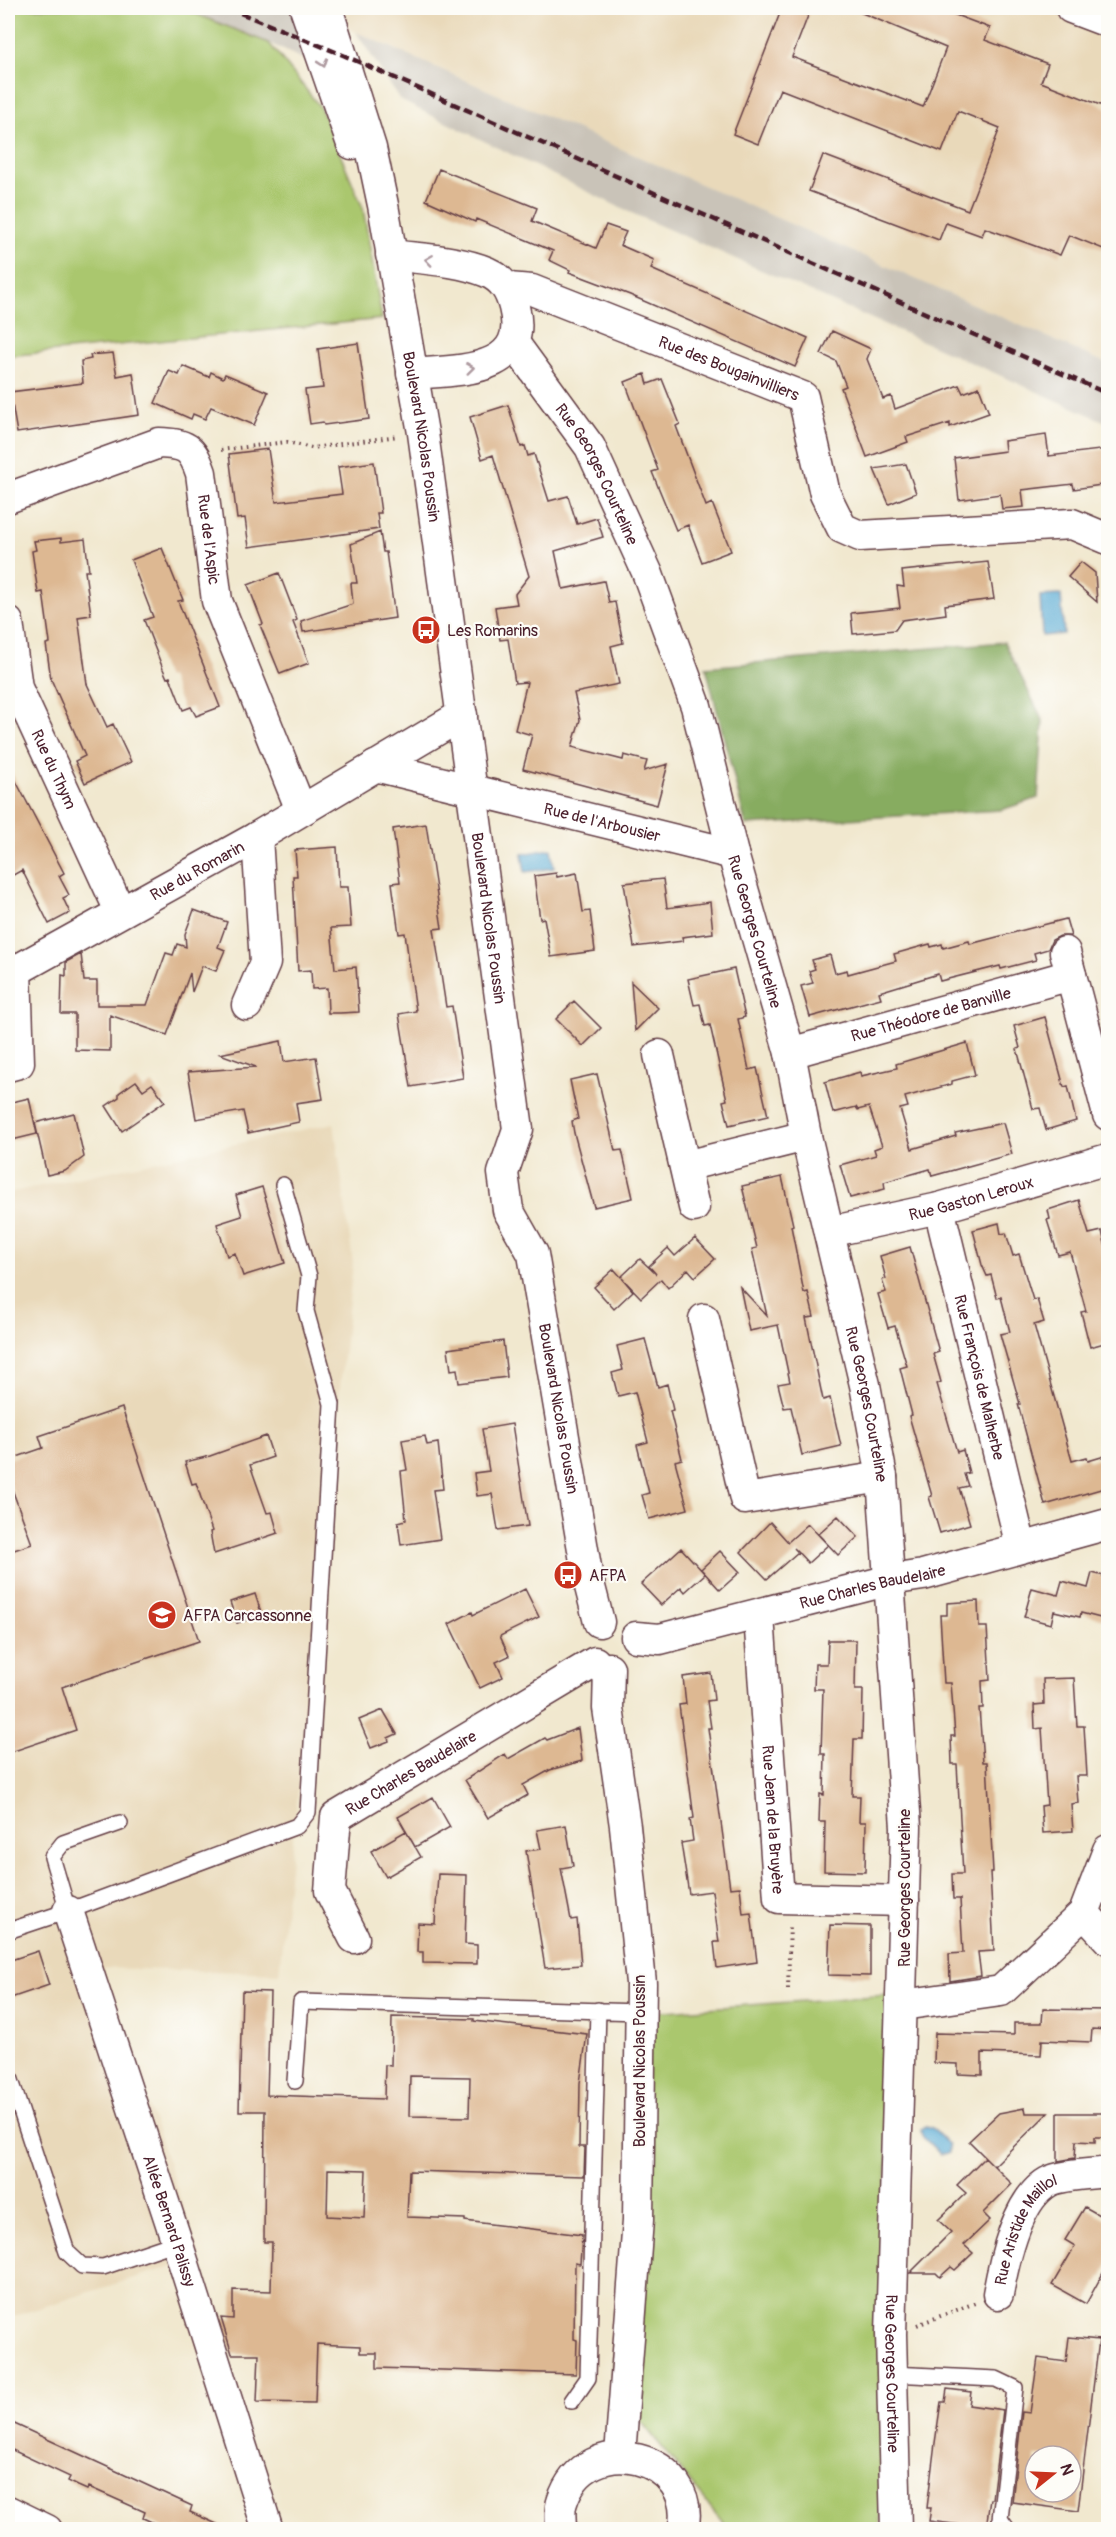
<svg xmlns="http://www.w3.org/2000/svg" width="1116" height="2537" viewBox="0 0 1116 2537" font-family="Pangolin,sans-serif">
<style>
.built{fill:#e9d9ba}
.industrial{fill:#c9c3b8}
.green{fill:#aac76e;stroke:#7a734c;stroke-width:1.5}
.forest{fill:#87ac61;stroke:#686646;stroke-width:1.5}
.water{fill:#5aacd5;stroke:#526680;stroke-width:1.5}
.building{fill:#ddb892;fill-rule:evenodd}
.lines{fill:none;stroke-linecap:round;stroke-linejoin:round}
.service-casing{stroke:#633d44;stroke-width:18}
.minor-casing{stroke:#633d44;stroke-width:33}
.path{stroke:#633d44;stroke-width:4;stroke-dasharray:1.5 4.5;stroke-linecap:butt}
.service{stroke:#fff;stroke-width:15}
.minor{stroke:#fff;stroke-width:30}
.rail{stroke:#4a1f2b;stroke-width:4.5;stroke-dasharray:9 4.5;stroke-linecap:butt}
.oneway{stroke:#ae9aa0}
.labels{text-anchor:middle;stroke-width:4.5;stroke-linejoin:round;paint-order:stroke}
.street-label{font-size:16px;fill:#4a1f2b;stroke:#fdfcf7}
.poi-label{font-size:16px;fill:#4a1f2b;stroke:#fdfcf7;text-anchor:start}
</style>
<rect width="100%" height="100%" fill="#fdfcf7"/>
<filter id="ink" filterUnits="userSpaceOnUse"><feTurbulence type="fractalNoise" baseFrequency=".0167" numOctaves="2"/><feDisplacementMap in="SourceGraphic" scale="12" xChannelSelector="R" yChannelSelector="G"/><feConvolveMatrix kernelMatrix="1 2 1 2 8 2 1 2 1" color-interpolation-filters="sRGB"/></filter>
<filter id="wash" filterUnits="userSpaceOnUse"><feTurbulence type="fractalNoise" baseFrequency=".008" numOctaves="4" result="noise"/><feDisplacementMap in="SourceGraphic" scale="24" xChannelSelector="R" yChannelSelector="G"/><feGaussianBlur stdDeviation="1.35" result="paint"/><feColorMatrix in="noise" values="0 0 0 0 0 0 0 0 0 0 0 0 0 0 0 0 0 1.4 0 .05"/><feComposite in="paint" operator="in"/></filter>
<g filter="url(#wash)">
<rect width="100%" height="100%" fill="#f1e8cf"/>
<path class="built" d="M308,8H1108V364L356,32Z
M334,1123L353,1263L279,1973L102,1968L200,2257L8,2318V1193Z"/>
<path class="industrial" d="M181,8H296L313,64L269,43Z
M356,32L1108,364V423L627,211L400,100Z"/>
<path class="green" d="M8,8H181L269,43L320,107L363,208L382,319L8,356Z
M889,1995L884,2384L880,2529H728L611,2384L652,2012Z"/>
<path class="forest" d="M1004,642L1043,721L1038,798L1001,810L746,825L706,667Z"/>
<path class="water" d="M1061,595L1064,634L1042,636L1040,596Z
M551,849L554,868L525,872L522,854Z
M925,2126L932,2128L949,2145V2153L940,2154L922,2136L921,2130Z"/>
<g id="blocks">
<path class="building" d="M782,8H811L792,57L923,107L946,48L850,8H937L990,28L985,40L1048,64L1041,82L1108,108V251L1069,235L1060,255L985,228L982,236L946,223L939,240L809,191L823,155L968,210L1000,128L958,111L942,152L780,89L758,144L733,134Z
M439,169L537,208L532,221L596,248L606,225L626,232L620,245L654,260L651,269L808,338L795,367L630,295L569,272L570,270L549,260L553,251L476,219L475,222L426,200Z
M832,331L871,349L867,359L883,399L891,396L895,409L959,385L963,393L979,387L989,413L950,427V423L906,437L908,442L867,457L841,388L846,386L836,361L821,354Z
M358,343L369,419L324,425L323,422L310,424L305,390L323,388L318,349Z
M113,353L117,376L133,373L139,415L17,433L10,392L83,383L81,361L91,359L90,355Z
M183,366L209,377L211,372L223,378L225,374L268,392L254,425L211,407L205,419L193,414L191,419L155,403L169,371L179,375Z
M645,374L648,384L662,379L680,424L676,426L706,506L712,503L731,551L702,562L688,525L676,530L652,472L658,470L625,382Z
M508,405L521,447L525,446L528,456L534,454L549,501L568,496L577,524L597,518L603,537L555,551L563,589L604,581L609,603L615,602L623,643L611,646L619,684L574,693L580,720L572,747L623,760L624,755L647,761L644,771L668,764L657,805L523,769L532,735L515,730L527,682L515,683L508,639L500,640L495,607L517,604L515,594L529,576L493,455L482,459L470,417Z
M1046,435L1049,456L1108,449V484L1074,489L1073,484L1022,490L1024,507L1002,509L1000,494L959,500L954,458L1005,451L1004,441Z
M268,449L276,502L342,494L338,467L374,462L381,513H377L379,529L249,547L245,518L237,519L229,454Z
M906,464L916,493L889,504L874,469Z
M380,532L383,552H386L395,618L303,632L301,621L353,604L351,583H357L351,544Z
M61,538V542L85,539L89,571H85L91,615L78,617L87,684L107,727L113,724L131,762L85,783L75,761L85,756L51,679L46,644L50,643L43,592L38,593L32,551L36,550L34,541Z
M162,548L183,600L178,601L220,707L196,716L191,707L183,710L170,677L167,678L163,669L144,620L153,617L131,560Z
M988,562L994,599L945,605L946,614L902,620L895,630L853,634L851,613L900,608L897,586L904,587L902,571Z
M1081,562L1095,573L1097,602L1068,577Z
M279,573L297,620L293,622L309,663L280,674L260,625L263,624L248,585Z
M8,766L64,873L59,876L69,895L63,898L70,913L49,924L22,870L8,878Z
M426,824L442,928L434,929L446,1007L452,1006L463,1078L411,1087L399,1014L416,1011L405,933L399,934L392,883L400,882L393,829Z
M337,847L339,887H348L351,927L331,928L335,969L356,967L359,1012L340,1013H328L327,988L312,989L311,970L298,971L293,876H297L295,850Z
M556,873L557,877L577,873L583,912L590,911L595,951L551,957L544,918L540,919L534,876Z
M663,879L667,908L710,902L713,933L682,937L683,941L634,947L624,883Z
M194,910L227,922L218,947L225,950L216,971L202,966L192,992L190,973L167,1035L110,1015V1051L75,1050V1014H61L62,975L66,976V962L81,954L84,981H97V1005H147L166,953L173,955L177,944L186,947L185,934Z
M1066,919L1071,936H1060L1052,940L1048,949L1034,953L1036,960L1001,969L1000,966L940,981L938,974L879,992L881,998L810,1017L801,986L813,983L809,971L815,969L812,960L830,955L835,973L847,970L848,974L896,961L894,954L930,944L931,947L942,944L943,948L969,941L970,944Z
M734,969L745,1017L738,1019L749,1070L757,1068L768,1116L729,1125L723,1101L727,1100L710,1025L705,1026L700,1004L694,1005L688,979Z
M631,982L658,1008L635,1031Z
M574,1001L601,1028L583,1046L556,1019Z
M1045,1017L1064,1087L1068,1086L1076,1121L1046,1130L1040,1108L1033,1109L1017,1049L1020,1048L1014,1026Z
M281,1041L284,1062L316,1057L323,1099L296,1103L299,1122L248,1133L243,1111L196,1119L188,1072L256,1067L220,1054Z
M967,1043L975,1075L952,1081V1084L905,1097L908,1107L900,1109L912,1149L956,1136L955,1133L1003,1123L1012,1154L932,1176L930,1169L884,1182L885,1189L850,1198L840,1165L876,1155L874,1149L882,1146L869,1107L858,1110L856,1107L833,1113L825,1082L860,1072L861,1076L897,1068L896,1064Z
M597,1074L615,1151L622,1150L633,1198L594,1207L574,1133L572,1121L578,1119L570,1080Z
M136,1081L143,1090L152,1084L165,1101L122,1131L106,1106L119,1097V1093Z
M29,1098L37,1134L8,1141V1103Z
M74,1113L84,1157L65,1171L47,1175L35,1123Z
M782,1177L793,1225L791,1226L804,1293L808,1292L814,1317L806,1318L823,1400L830,1398L841,1446L802,1455L791,1407L784,1408L778,1384L790,1382L778,1325L749,1331L740,1287L767,1316L752,1249L757,1248L742,1186Z
M262,1187L285,1263L243,1276L235,1253L227,1256L217,1224L242,1216L236,1195Z
M1079,1200L1089,1234L1102,1231L1108,1256V1342L1090,1347L1081,1312L1086,1311L1070,1252L1058,1255L1047,1220L1050,1219L1048,1210Z
M999,1223L1001,1234L1006,1233L1013,1256L1019,1254L1033,1300L1037,1299L1044,1322L1034,1325L1072,1461L1087,1457L1088,1461L1108,1455V1487L1045,1505L1018,1404H1020L1000,1334L1010,1332L1001,1297L997,1298L991,1275L987,1276L982,1265L973,1230Z
M695,1238L715,1259L695,1277L688,1269L668,1288L661,1279L641,1298L622,1278L633,1291L614,1309L594,1287L614,1269L621,1277L640,1259L656,1274L649,1266L668,1248L675,1256Z
M910,1247L939,1352L933,1354L941,1382L937,1384L957,1452L963,1450L969,1473L964,1474L968,1486L959,1488L970,1524L940,1533L929,1497L932,1496L909,1416L912,1415L900,1368L907,1366L895,1326L888,1328L878,1294L886,1292L882,1280L886,1279L880,1256Z
M645,1339L658,1387L667,1384L673,1410L670,1411L682,1459L675,1461L688,1509L649,1519L642,1495L649,1493L637,1445L648,1442L635,1392L618,1396L612,1373L623,1370L617,1346Z
M503,1341L507,1377L459,1383L457,1369L451,1370L448,1349Z
M122,1408L199,1641L62,1687L76,1730L8,1753V1552L32,1544L8,1478V1460L43,1448L39,1436Z
M512,1424L528,1526L498,1530L492,1494L477,1496L474,1473L489,1471L482,1429Z
M266,1436L273,1457L250,1465L267,1513L272,1512L278,1533L214,1554L210,1532L212,1531L196,1483L192,1484L185,1462L210,1456Z
M425,1436L427,1445L438,1443L443,1489L433,1490L440,1539L401,1545L398,1522L406,1520L401,1471L407,1470L402,1440Z
M838,1516L858,1537L838,1555L818,1534Z
M770,1522L788,1542L808,1524L828,1545L808,1563L794,1548L798,1552L767,1579L741,1552Z
M681,1548L705,1574L685,1592L681,1587L661,1605L641,1584Z
M720,1551L740,1572L720,1590L701,1569Z
M1092,1573L1108,1577V1620L1081,1613L1080,1617L1054,1611L1051,1624L1024,1617L1032,1588L1058,1595L1062,1581L1088,1588Z
M525,1589L539,1617L500,1636L509,1656L496,1662L503,1677L480,1688L449,1624L472,1612L473,1615Z
M255,1594L262,1615L237,1623L230,1602Z
M978,1601L979,1627H987L990,1680L982,1681L983,1708H979L983,1762H987L993,1872H990L994,1951L978,1952L981,1976L950,1981L949,1954L963,1953L960,1899H953L952,1874H963L957,1764H952L951,1736H955L951,1683H944L940,1615H947V1603Z
M828,1640H856L855,1690H863L862,1739H854L852,1796H860L859,1822H866L865,1872L824,1871L825,1822H819L820,1794L824,1795L825,1754H821L823,1689H814L815,1664H827Z
M711,1673L714,1700L707,1701L711,1728H708L730,1888L740,1887L743,1914L751,1913L757,1962L717,1968L714,1942H719L712,1891L689,1894L681,1843L693,1841L690,1819L694,1818L679,1705L686,1704L683,1677Z
M1074,1678L1077,1726H1084L1087,1776H1076L1078,1803L1071,1804L1073,1831L1043,1833L1041,1806L1047,1805L1042,1728L1035,1729L1034,1705L1044,1704L1043,1679Z
M383,1710L397,1734L388,1738L389,1741L371,1748L359,1720Z
M578,1728L582,1761L550,1770L523,1785L528,1795L488,1818L465,1780L505,1754L508,1759L545,1738L547,1740Z
M433,1797L450,1827L415,1847L398,1817Z
M566,1825L573,1866L561,1868L571,1920L577,1919L581,1965L545,1968L526,1851L541,1849L537,1830Z
M406,1831L421,1857L386,1877L371,1851Z
M438,1874L467,1875L465,1944L477,1945V1964L423,1963V1952H417L418,1923L435,1924Z
M830,1925L870,1926V1976L828,1975Z
M38,1951L49,1985L8,1999V1961Z
M242,1991L270,1992L267,2095L384,2099L385,2065L391,2066L392,2017L474,2019V2021L587,2034L580,2083L579,2147H585L584,2176L409,2171L407,2217L465,2219V2221L582,2235L580,2264L575,2263L574,2339L577,2340L576,2374L377,2368V2353H360V2346L317,2344L315,2403L257,2402L259,2354H232L221,2318L233,2319V2290L271,2291L272,2242H264L265,2111H239ZM410,2076L470,2077L469,2117L409,2116ZM328,2169L366,2170L364,2218L327,2216Z
M1043,2009L1108,2010V2030L1092,2029L1091,2042L1042,2040L1041,2055L982,2053V2075L958,2074V2064L934,2063L935,2033L1014,2035V2023H1042Z
M1025,2108L1026,2113H1048L994,2166L969,2141L999,2113Z
M1058,2113H1108V2137H1095V2142L1076,2141L1075,2158L1058,2161Z
M985,2157L1012,2184L983,2213L990,2220L964,2245L973,2253L955,2270L951,2267L940,2277L936,2273H910L951,2232L938,2220L966,2193L957,2185Z
M1085,2207L1108,2220V2264L1086,2304L1052,2285L1075,2246L1065,2240Z
M1069,2337L1099,2340L1078,2511L1012,2502L1022,2412L1030,2413L1038,2358L1066,2362ZM1035,2456H1071V2492H1035Z
M947,2389L971,2392L969,2405L1003,2410L992,2499H990L986,2528L929,2521L931,2508H927L935,2443L941,2402H945Z
M8,2421L192,2506L190,2512L228,2529H167L143,2518L145,2512L89,2487L87,2490L78,2486L68,2481L70,2477L8,2448Z"/>
</g>
</g>
<g filter="url(#ink)">
<use href="#blocks" fill-opacity="0" stroke="#633d44" stroke-width="1.5"/>
<g class="lines">
<g class="service-casing">
<path id="service" d="M68,1911L52,1857L63,1843L120,1823
M8,1931L68,1911L297,1826L308,1812L332,1404L306,1311L309,1276L283,1185
M8,2071L67,2252L82,2266L103,2267L177,2242
M295,2081L301,2002L641,2012
M892,2374L996,2379L1015,2388L1000,2519L1008,2530
M572,2401L588,2378L598,2010"/>
</g>
<g class="minor-casing">
<g id="minor">
<path d="M305,8L352,144"/>
<path id="s1" d="M327,8L371,148L383,205L423,433L518,1129L503,1173L508,1210L533,1254L588,1579L599,1622"/>
<path d="M1071,8L1108,22"/>
<path d="M391,255C422,259 458,260 487,272C503,279 510,291 514,307C531,374 456,370 412,374"/>
<path id="s2" d="M508,288L532,290L803,397L825,494L842,528L860,536L1072,524L1108,539"/>
<path id="s3" d="M514,343L590,447L647,572L696,706L733,854L790,1053L806,1136L865,1385L882,1477L906,1827L891,2334L896,2530"/>
<path id="s4" d="M8,498L159,443C186,444 192,447 201,473L217,601L301,810"/>
<path id="s5" d="M8,622L17,688L120,911"/>
<path id="s6" d="M375,766L733,854"/>
<path d="M1065,952L1108,1115"/>
<path id="s7" d="M8,975L257,837L462,715"/>
<path d="M247,1005L265,963L257,837"/>
<path id="s8" d="M790,1053L1071,975"/>
<path d="M659,1055L694,1207"/>
<path d="M8,1066L19,1063L16,970"/>
<path d="M685,1166L806,1136"/>
<path id="s9" d="M939,1208L1021,1547"/>
<path id="s10" d="M829,1232L939,1208L1108,1159"/>
<path d="M704,1319L745,1499L882,1477"/>
<path id="s11" d="M759,1616L779,1898L904,1901"/>
<path id="s12" d="M636,1637L660,1639L890,1580L923,1575L1108,1524"/>
<path d="M609,1668L608,1708L625,1826L641,1983L638,2220L620,2455"/>
<path id="s13" d="M68,1911L177,2242L268,2530"/>
<path d="M1084,1913L1108,1939"/>
<path id="s14" d="M354,1938L330,1891L336,1817L595,1662"/>
<path d="M902,2005L1001,1991L1084,1913L1108,1850"/>
<path id="s15" d="M998,2294C1004,2261 1017,2200 1048,2182C1060,2175 1093,2174 1108,2172"/>
<path d="M8,2511L47,2530"/>
<path d="M561,2530C561,2521 559,2510 562,2502C586,2425 700,2456 683,2530"/>
</g>
</g>
<path class="path" d="M221,450L287,442L312,448L398,436
M788,1989L790,1923
M917,2325L975,2303"/>
<use href="#service" class="service"/>
<use href="#minor" class="minor"/>
<path class="rail" d="M228,8L343,55L1108,394"/>
</g>
<defs><path id="oneway-chevron" d="M-2-3.5L2.5 0L-2 3.5" fill="none" stroke-width="1.6" stroke-linecap="round" stroke-linejoin="round" transform="scale(1.5)"/></defs>
<g class="oneway">
<use href="#oneway-chevron" transform="translate(323 63) rotate(71)"/>
<use href="#oneway-chevron" transform="translate(429 260) rotate(-172)"/>
<use href="#oneway-chevron" transform="translate(470 368) rotate(-7)"/>
</g>
</g>
<defs>
<g id="bus-disc" transform="scale(1.5)"><circle r="9.5" fill="#c8321e" stroke="#fdfcf7"/><path d="M-5-6H5V4H4V6H2V4H-2V6H-4V4H-5ZM-3.5-4V0h7V-4ZM-3.5 1.2v1.5H-2V1.2ZM2 1.2v1.5H3.5V1.2Z" fill="#fff"/></g>
<g id="university-disc" transform="scale(1.5)"><circle r="9.5" fill="#c8321e" stroke="#fdfcf7"/><path d="M0-5L7-2L0 1L-7-2ZM-4 1L0 2.5L4 1V4Q0 6-4 4Z" fill="#fff"/></g>
</defs>
<g fill-rule="evenodd">
<use href="#bus-disc" x="426" y="630"/>
<use href="#bus-disc" x="568" y="1575"/>
<use href="#university-disc" x="162" y="1615"/>
</g>
<g class="labels">
<g class="street-label">
<text dy="6" stroke="none"><textPath href="#s2" startOffset="236">Rue des Bougainvilliers</textPath></text>
<text dy="6" stroke="none"><textPath href="#s1" startOffset="440">Boulevard Nicolas Poussin</textPath></text>
<text dy="6" stroke="none"><textPath href="#s3" startOffset="156">Rue Georges Courteline</textPath></text>
<text dy="6" stroke="none"><textPath href="#s4" startOffset="285">Rue de l'Aspic</textPath></text>
<text dy="6" stroke="none"><textPath href="#s5" startOffset="156">Rue du Thym</textPath></text>
<text dy="6" stroke="none"><textPath href="#s6" startOffset="234">Rue de l'Arbousier</textPath></text>
<text dy="6" stroke="none"><textPath href="#s7" startOffset="216">Rue du Romarin</textPath></text>
<text dy="6" stroke="none"><textPath href="#s1" startOffset="926">Boulevard Nicolas Poussin</textPath></text>
<text dy="6" stroke="none"><textPath href="#s3" startOffset="642">Rue Georges Courteline</textPath></text>
<text dy="6" stroke="none"><textPath href="#s8" startOffset="146">Rue Théodore de Banville</textPath></text>
<text dy="6" stroke="none"><textPath href="#s10" startOffset="146">Rue Gaston Leroux</textPath></text>
<text dy="6" stroke="none"><textPath href="#s9" startOffset="174">Rue François de Malherbe</textPath></text>
<text dy="6" stroke="none"><textPath href="#s3" startOffset="1128">Rue Georges Courteline</textPath></text>
<text dy="6" stroke="none"><textPath href="#s1" startOffset="1430">Boulevard Nicolas Poussin</textPath></text>
<text dy="6" stroke="none"><textPath href="#s12" startOffset="243">Rue Charles Baudelaire</textPath></text>
<text dy="6" stroke="none"><textPath href="#s14" startOffset="214">Rue Charles Baudelaire</textPath></text>
<text dy="6" stroke="none"><textPath href="#s11" startOffset="204">Rue Jean de la Bruyère</textPath></text>
<text transform="translate(904 1888) rotate(-90)" y="6">Rue Georges Courteline</text>
<text transform="translate(639 2061) rotate(-90)" y="6">Boulevard Nicolas Poussin</text>
<text dy="6" stroke="none"><textPath href="#s13" startOffset="326">Allée Bernard Palissy</textPath></text>
<text dy="6" stroke="none"><textPath href="#s15" startOffset="72">Rue Aristide Maillol</textPath></text>
<text dy="6" stroke="none"><textPath href="#s3" startOffset="2100">Rue Georges Courteline</textPath></text>
</g>
<g class="poi-label">
<text x="447" y="636">Les Romarins</text>
<text x="589" y="1581">AFPA</text>
<text x="183" y="1621">AFPA Carcassonne</text>
</g>
</g>
<rect width="1116" height="2537" fill="none" stroke="#fdfcf7" stroke-width="30"/>
<g transform="translate(1053 2474) rotate(72)"><circle r="28" fill="#fdfcf7" stroke="#b5a4a5" stroke-width="1.5"/>
<path d="M0-4.5L10 22L0 15L-10 22Z" fill="#c8321e"/>
<text y="-9" font-size="16" font-weight="bold" text-anchor="middle" fill="#4a1f2b">N</text>
</g>
</svg>
